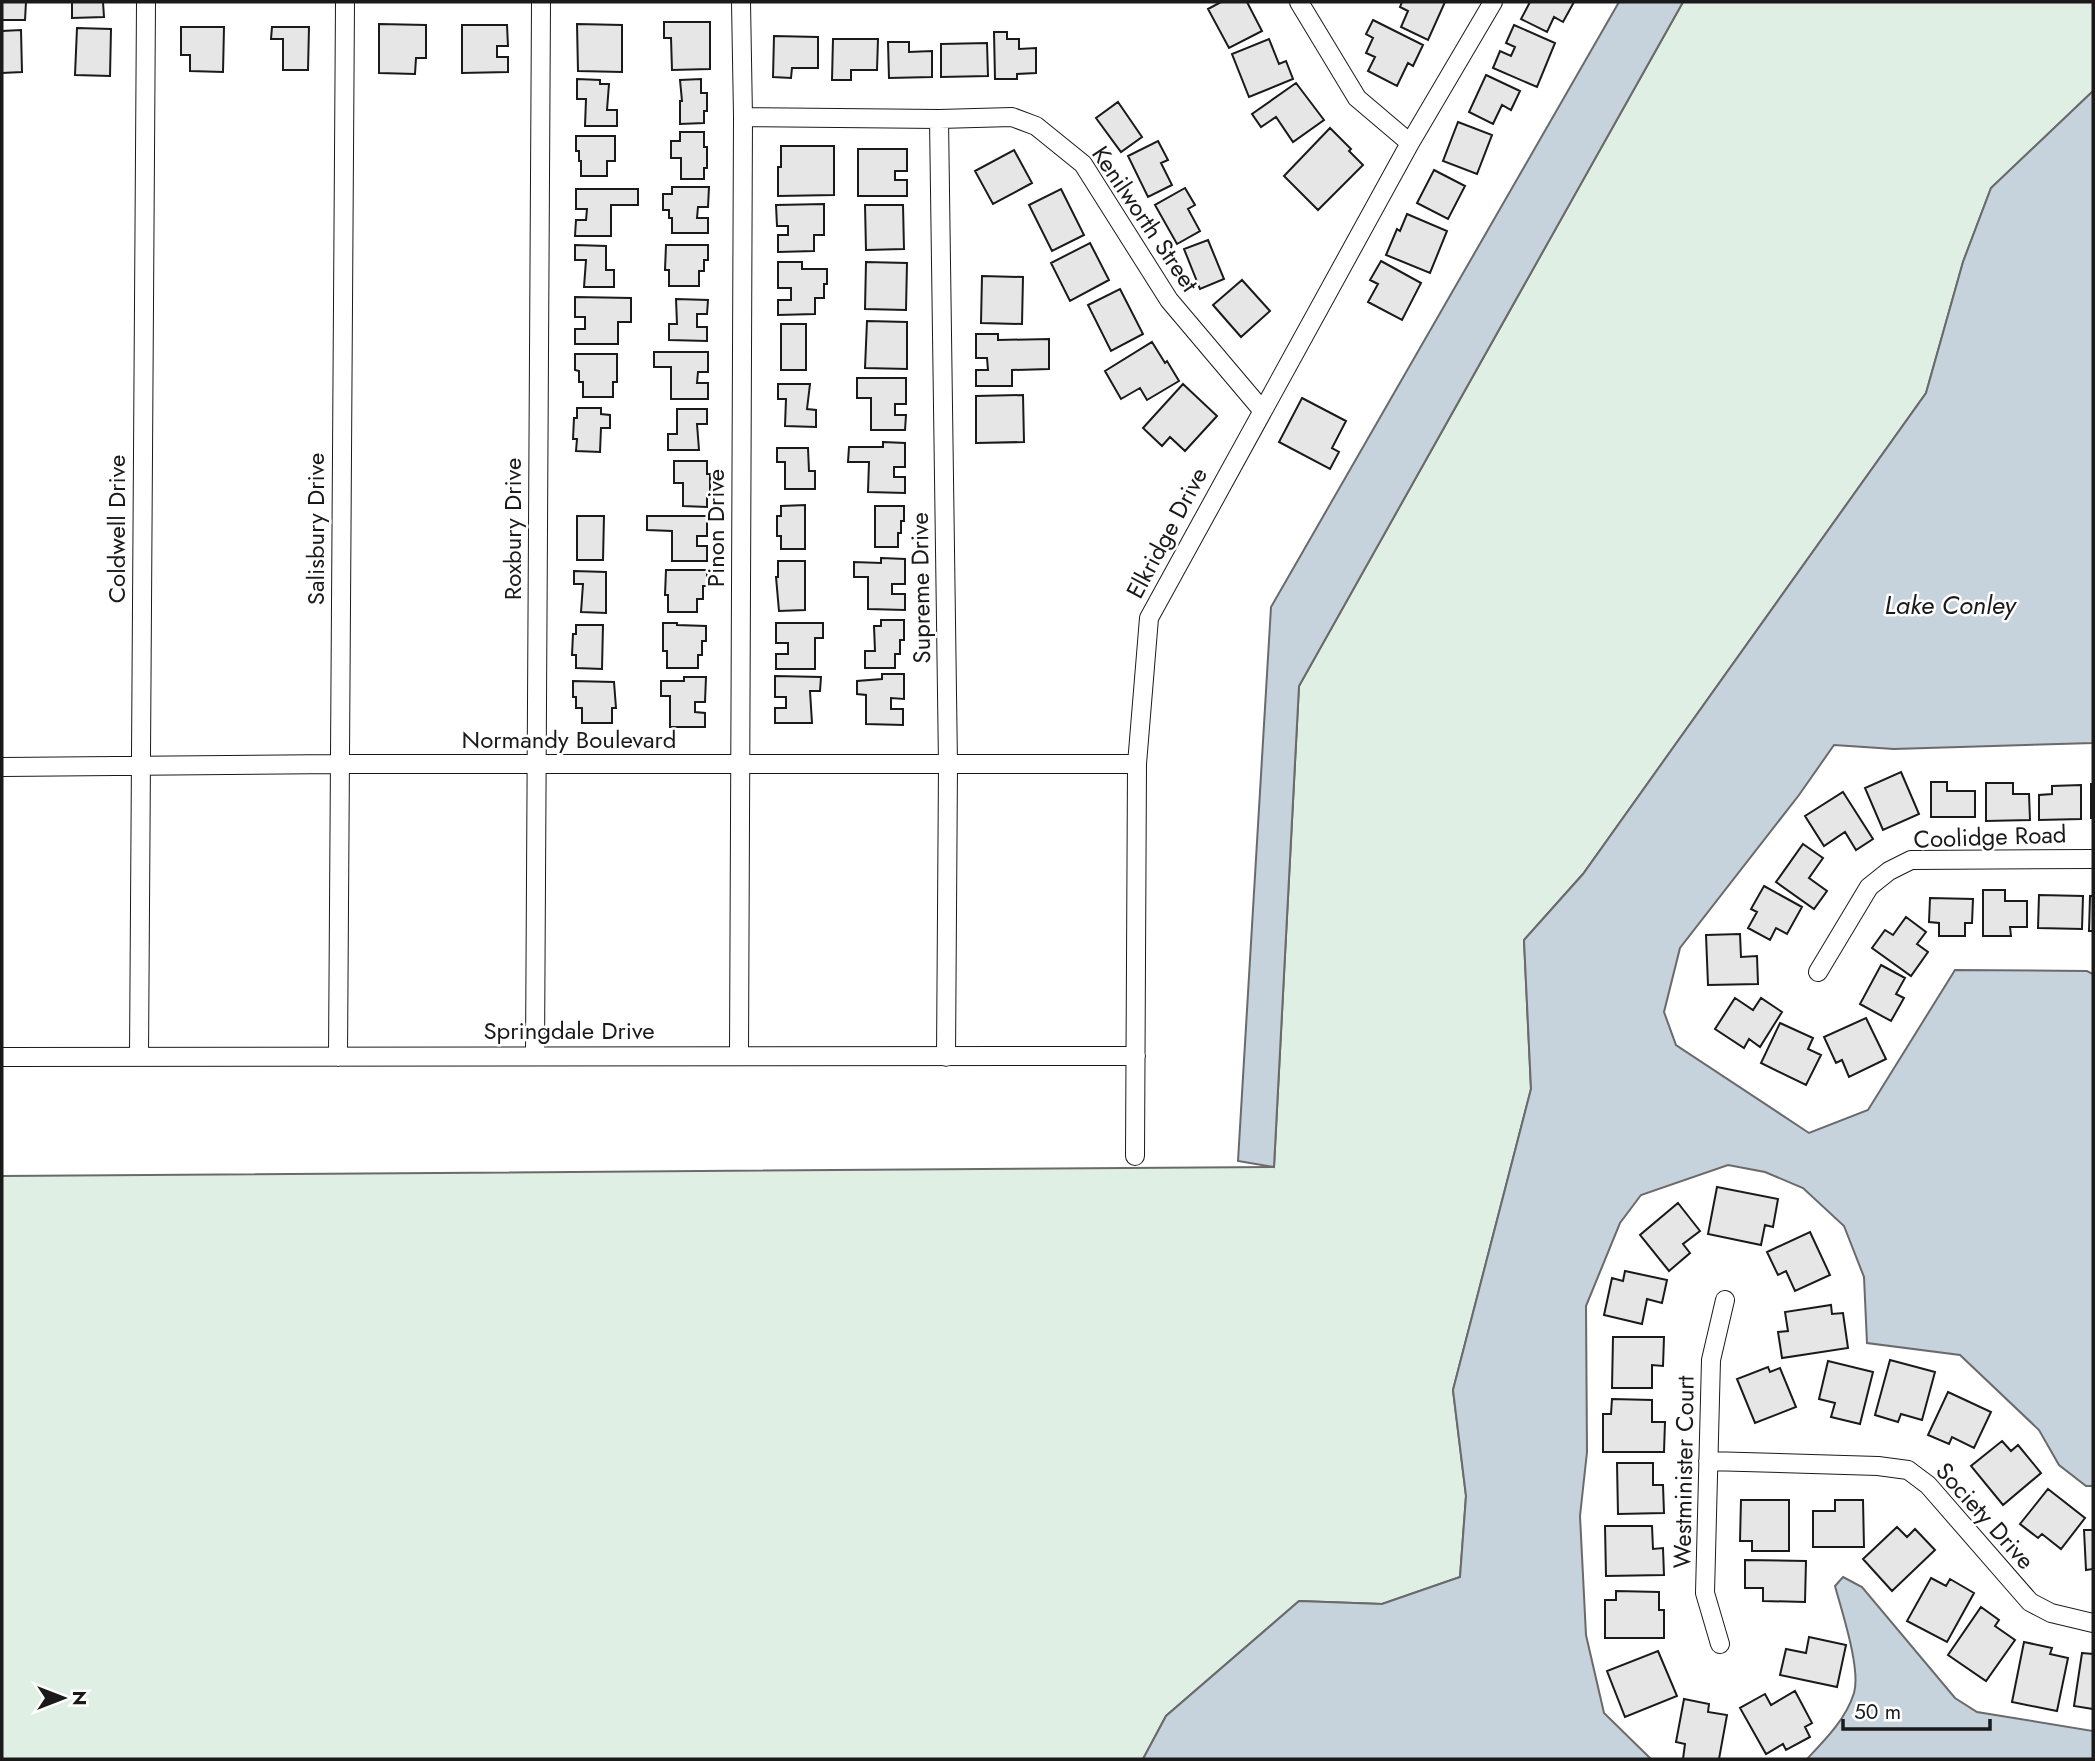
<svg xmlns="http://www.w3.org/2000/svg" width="2095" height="1761" viewBox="0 0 2095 1761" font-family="Jost,sans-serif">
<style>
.green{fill:#e0efe3;stroke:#6a6a6a;stroke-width:2}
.water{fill:#c6d2dc;stroke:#6a6a6a;stroke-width:2}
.building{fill:#e6e6e6;stroke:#1a1a1a;stroke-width:2}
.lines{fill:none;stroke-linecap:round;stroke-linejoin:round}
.minor-casing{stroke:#1a1a1a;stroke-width:20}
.minor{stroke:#fff;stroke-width:18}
.labels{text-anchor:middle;stroke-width:5;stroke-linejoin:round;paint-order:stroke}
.street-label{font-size:24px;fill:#1a1a1a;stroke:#fff}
.water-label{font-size:26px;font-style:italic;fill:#1a1a1a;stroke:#fff}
</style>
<rect width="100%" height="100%" fill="#fff"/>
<path class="green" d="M1683,2H2093V91L1991,188L1963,262L1926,393L1583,874L1524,940L1531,1089L1453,1390L1466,1496L1460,1577L1382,1604L1299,1601L1166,1716L1143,1759H2V1176L1274,1167L1299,686Z"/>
<path class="water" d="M1619,2H1683L1299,686L1274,1167L1238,1161L1271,607Z
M2093,91V743L1894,749L1834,745L1799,795L1680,948L1664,1012L1676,1045L1809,1133L1868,1110L1955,970L2087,971L2093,974V1486H2086L2059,1465L2039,1430L1960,1355L1867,1343L1864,1277L1844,1226L1803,1188L1765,1172L1728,1165L1641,1195L1620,1223L1586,1306L1587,1452L1580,1516L1586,1635L1604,1713L1651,1759H1143L1166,1716L1299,1601L1382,1604L1460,1577L1466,1496L1453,1390L1531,1089L1524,940L1583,874L1926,393L1963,262L1991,188Z
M1843,1577L1862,1587L1955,1698L1977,1712L2093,1731V1759H1807C1825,1740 1846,1719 1854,1693C1861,1669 1842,1612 1835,1586Z"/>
<path class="building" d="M2,2H26L25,20H2Z
M72,2H112H103L104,17L72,18Z
M1221,2H1247L1262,31L1229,48L1208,9Z
M1402,2H1445L1428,40L1401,27L1408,11L1400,7Z
M1530,2H1574L1563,22L1554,17L1547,32L1521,19Z
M1373,20L1423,45L1413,66L1408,63L1397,86L1368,71L1375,57L1366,53L1373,38L1366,34Z
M664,22H710V69L672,70L671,38H664Z
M379,24L426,25V58H416L415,74L379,73Z
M577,24L622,25V72L578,71Z
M462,25H507L508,46H497V57H508V72L462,73Z
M1514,25L1555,43L1537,87L1493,68L1500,51L1511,56L1515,47L1506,43Z
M181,27H224L223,72L190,71V55H181Z
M272,27H309L308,70H283V39H271Z
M77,28L111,29L110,76L75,75Z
M21,30L22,72L2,73V31Z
M994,32H1007V39H1019V49L1036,48V73L1017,74V79H995Z
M774,36L818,37V68H792L791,78L773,77Z
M833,39H878L877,70H851V80H832Z
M1269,39L1279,64L1286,61L1293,79L1249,97L1232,54Z
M888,42H909V52L932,51V77L889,78Z
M987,43L988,76L941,77V44Z
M1486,75L1520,91L1511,110L1502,105L1493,124L1469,112Z
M577,79L600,80V84H609L607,110H617V126H585L586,99H577Z
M701,79V93H707V111H704V123L680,124V101H682L680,80Z
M1296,83L1324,120L1293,142L1276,117L1261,127L1252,114Z
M1118,102L1142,137L1121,152L1096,118Z
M1458,122L1492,135L1477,174L1443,161Z
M1330,128L1351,149L1349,151L1363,165L1318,210L1284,176Z
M680,132H704V147H707V168H704V179H681V158H671V141H680Z
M576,136H615V161H607V176H581V161H579V151H576Z
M1158,141L1168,160L1161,163L1172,185L1148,197L1128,156Z
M781,146H834V195L778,196V167H781Z
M858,149H907V171H895V180H907V196H858Z
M1014,150L1032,183L993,204L975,171Z
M1434,170L1465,186L1448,219L1417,203Z
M672,187H709L708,207H698L697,218H708V233H672V218H669V210H663V194H672Z
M1185,188L1195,205L1188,209L1200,231L1177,244L1155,205Z
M576,189H638V205H611V236H575L576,220H586L587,209H576Z
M1061,189L1084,235L1052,251L1029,205Z
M824,204V235H814V251L778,252V235H788V226H777L776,205Z
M865,205H903L904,249L866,250Z
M1407,214L1447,231L1430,273L1386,255L1397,229L1400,231Z
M1208,240L1224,279L1200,289L1184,249Z
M1090,243L1109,280L1070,301L1051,263Z
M575,245L606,246V270H614V287H584L586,260H575Z
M666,245H708V260H704V271H699V286H669V270H665Z
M1381,261L1421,283L1402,320L1368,302L1378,284L1370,280Z
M778,262H802V269H827V284H824V298H815V314L778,315V300H791V288H778Z
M866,262L907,263L906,310L865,309Z
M982,276L1023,277L1022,324L981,323Z
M1242,280L1270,311L1241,337L1213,305Z
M1120,289L1143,334L1111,351L1088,305Z
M575,297L631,298V322H618V344H575V329H585V317H575Z
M676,299L708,300L707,314H697V327H707V341L669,340V324H677Z
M867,321L907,322V369L865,368Z
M781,324H806V370H781Z
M976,334H998V340L1049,339V369L1012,370V386H976V370H988L987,358H976Z
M1152,342L1165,363L1167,361L1179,381L1147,400L1140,388L1121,399L1105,371Z
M654,352H708V372H698L697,383H708V399H671V367H654Z
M575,354H617V382H613V397H583V382H579V371L575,370Z
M857,378H906V404H895V415H906L905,430H871V398H857Z
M778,384H810L807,409L816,410V427L785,426L786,399H778Z
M1183,384L1217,416L1185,451L1170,437L1162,446L1143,428Z
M1023,395L1024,442L976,443V396Z
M1302,398L1346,421L1332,448L1339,452L1330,469L1279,442Z
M577,408H601V414L610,415V428H601L600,452L576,451L577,439H573L574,418H577Z
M677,409H707V424H697L699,450H668V434H677Z
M883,442L905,443V467H894V477H905V493L868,492L869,462H848L849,447H883Z
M777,448H808L809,471H815V489H785V462H777Z
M674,461H707V474H710V495H707V507L683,506V483H674Z
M805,505V549H781V536H777V516H781V506Z
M875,506H904V521H901V533H898V547H875Z
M577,516H604L603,560H577Z
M647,516H707V536H697V546H707V561H672V531L647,530Z
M881,558L905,559V584H892V594H905V610L868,609V577H854V562L881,563Z
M778,561H805V610L779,611L776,577H778Z
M666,570H707V586H703V599H697V612H668V595H665Z
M574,571L606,572V613L581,612L583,584H574Z
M881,620H904V640H900V654H895V668H865V651H875L874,626H881Z
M663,623H677V625L706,626V641H702V655H698V668H667V651H663Z
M776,623H823V638H815V669H776V654H788V643H776Z
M576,625H603L602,669L576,668V655H572L573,634H576Z
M882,674H904V699L891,698V709H903V725L866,724V695L857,694V681L882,679Z
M775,676L821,677L820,691H810L812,723H775V708H786V697H775Z
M684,677H706L705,702H695V712L705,713V727H670V696H661V681H684Z
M573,681L614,682L616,708H612V723H582V708H576V697H573Z
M1901,772L1919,814L1883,830L1865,788Z
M1931,782H1947V791H1975V817H1931Z
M1986,783H2013V794H2029L2030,820L1986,821Z
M2091,784H2093V818H2091Z
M2081,785V819L2039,820V795L2052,794V786Z
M1843,792L1873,839L1856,850L1845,832L1824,846L1805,816Z
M1803,844L1823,858L1809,878L1827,891L1814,909L1776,882Z
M1764,886L1802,907L1787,934L1776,928L1770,940L1748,928L1757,912L1751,909Z
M1983,890H2005V901H2027V927H2010L2011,936H1983Z
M2039,895L2083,896L2082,929L2038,928Z
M2090,896H2093V931H2089Z
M1930,898L1973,899L1972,923H1965V936H1939V923L1929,922Z
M1906,917L1926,932L1917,944L1928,952L1911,976L1872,948L1885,930L1893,935Z
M1740,934L1741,957L1757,956L1758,984L1708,985L1706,935Z
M1881,965L1905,978L1896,994L1904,998L1891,1021L1860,1004Z
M1735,998L1753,1010L1761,998L1782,1012L1760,1047L1749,1039L1744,1048L1715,1029Z
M1866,1018L1886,1059L1849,1077L1842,1060L1836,1063L1824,1037Z
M1780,1023L1813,1038L1808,1049L1821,1055L1806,1085L1761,1063Z
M1717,1187L1778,1199L1773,1227L1765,1225L1761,1245L1708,1234Z
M1678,1203L1700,1231L1683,1244L1690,1253L1669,1271L1640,1235Z
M1810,1232L1830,1275L1795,1291L1786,1271L1778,1275L1767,1252Z
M1625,1271L1667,1280L1662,1303L1647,1299L1642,1324L1604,1315L1612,1278L1623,1281Z
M1831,1305L1832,1314L1843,1313L1848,1348L1782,1358L1778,1332L1788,1331L1785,1312Z
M1613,1337H1664L1663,1366L1652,1365V1388H1612Z
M1890,1360L1935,1372L1922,1420L1901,1414L1898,1422L1875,1415Z
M1828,1361L1873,1372L1860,1424L1831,1417L1835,1403L1819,1399Z
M1768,1367L1770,1372L1780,1368L1796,1407L1755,1423L1737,1379Z
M1948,1392L1991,1412L1974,1448L1952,1437L1949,1444L1928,1435Z
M1612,1399L1652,1400V1422H1665L1664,1452H1603V1414H1611Z
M2002,1441L2011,1451L2018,1445L2041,1473L2003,1505L1971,1466Z
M1617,1463H1653V1485H1663L1664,1513L1618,1514Z
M2048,1489L2085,1518L2061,1549L2042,1534L2038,1538L2020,1524Z
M1741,1500H1789V1551H1752V1541H1740Z
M1835,1500H1863L1864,1547H1813V1511H1835Z
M1605,1526H1652L1653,1549L1663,1548L1664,1575L1606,1576Z
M1897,1527L1907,1537L1915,1529L1935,1550L1892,1591L1863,1559Z
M2084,1530H2093V1569L2086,1570Z
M1745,1560L1806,1561L1805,1602L1763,1601V1588H1745Z
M1931,1578L1946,1586L1950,1579L1974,1593L1947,1642L1907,1621Z
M1616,1591L1659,1592V1610H1664V1638H1605V1600H1616Z
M1981,1607L1999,1620L1995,1626L2015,1640L1986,1681L1948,1655Z
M1809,1637L1846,1645L1837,1687L1780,1675L1786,1649L1806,1653Z
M2024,1642L2052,1648L2050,1654L2068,1658L2057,1711L2012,1702Z
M1658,1651L1677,1696L1625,1717L1607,1671Z
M2082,1653L2093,1654V1709L2074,1706Z
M1795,1691L1812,1723L1805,1727L1810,1737L1786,1750L1783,1744L1766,1754L1740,1708L1765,1694L1771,1705Z
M1684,1699L1709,1704L1708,1712L1727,1715L1719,1759H1683L1685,1744L1676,1742Z"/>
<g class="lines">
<g class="minor-casing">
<path id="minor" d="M1299,2L1357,98L1410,143
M743,117L939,119L1012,117L1036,126L1083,164L1169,300L1262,410
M939,119L948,765L946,1057
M2,767L339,764H1137
M1818,972L1869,887L1889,871L1911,860L2093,859
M739,1055L743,117L741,2
M535,1056L541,2
M2,1057L1136,1056
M139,1057L146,2
M338,1057L345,2
M1135,1156L1137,764L1149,618L1410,143L1493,2
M1708,1461L1878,1466L1908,1470L1928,1485L2030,1602L2051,1613L2093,1623
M1720,1644L1705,1593L1711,1360L1725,1300"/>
</g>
<use href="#minor" class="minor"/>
</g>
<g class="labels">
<g class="street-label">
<text transform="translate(1145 219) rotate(56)" y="8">Kenilworth Street</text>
<text transform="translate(716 528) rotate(-90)" y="8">Pinon Drive</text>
<text transform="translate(117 529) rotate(-90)" y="8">Coldwell Drive</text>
<text transform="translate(316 529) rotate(-90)" y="8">Salisbury Drive</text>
<text transform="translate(513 529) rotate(-90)" y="8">Roxbury Drive</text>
<text transform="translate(1167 533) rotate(-62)" y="8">Elkridge Drive</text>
<text transform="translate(921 588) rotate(-91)" y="8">Supreme Drive</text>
<text x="569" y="748">Normandy Boulevard</text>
<text transform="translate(1990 837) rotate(-2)" y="8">Coolidge Road</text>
<text x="569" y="1039">Springdale Drive</text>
<text transform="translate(1684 1472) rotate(-89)" y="8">Westminister Court</text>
<text transform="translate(1985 1516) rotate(48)" y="8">Society Drive</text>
</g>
<g class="water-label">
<text x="1950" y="614">Lake Conley</text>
</g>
</g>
<rect width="2095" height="1761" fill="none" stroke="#1a1a1a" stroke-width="7"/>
<g transform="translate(63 1698) rotate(90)" stroke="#ffffff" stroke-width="5" paint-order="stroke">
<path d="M0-5L12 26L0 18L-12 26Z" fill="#1a1a1a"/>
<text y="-10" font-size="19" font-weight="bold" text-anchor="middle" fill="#1a1a1a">N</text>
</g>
<path d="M1843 1719v10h147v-10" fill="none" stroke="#1a1a1a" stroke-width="3.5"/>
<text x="1854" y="1719" font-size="21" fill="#1a1a1a" stroke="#ffffff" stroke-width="5" paint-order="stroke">50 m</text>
</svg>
